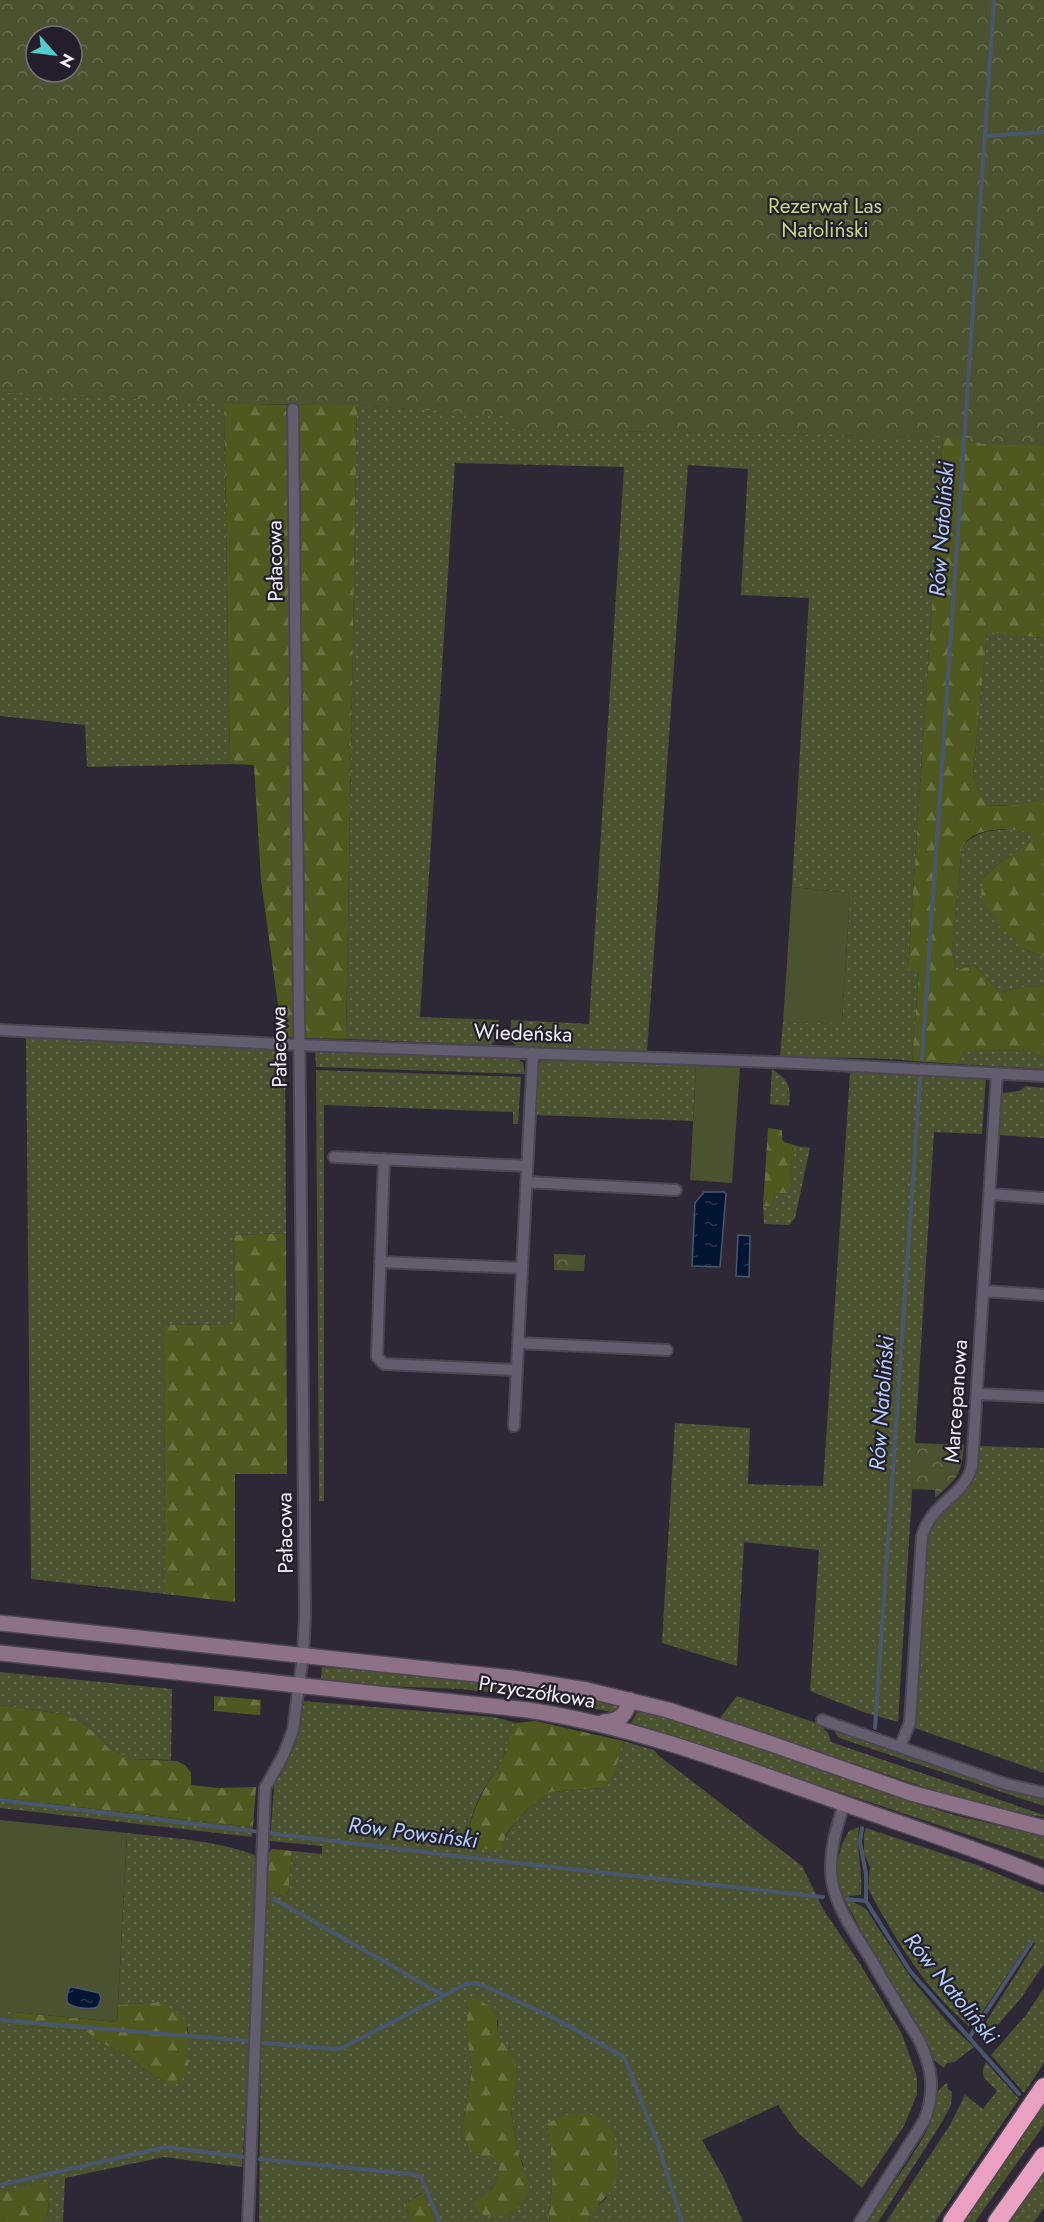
<svg xmlns="http://www.w3.org/2000/svg" width="1044" height="2222" viewBox="0 0 1044 2222" font-family="Jost,sans-serif">
<style>
.grass{fill:url(#grass-dots);fill-rule:evenodd}
.forest{fill:url(#forest-firs);fill-rule:evenodd}
.park{fill:url(#park-crowns);fill-rule:evenodd}
.pitch{fill:#4b522f}
.water{fill:url(#water-ripples);stroke:#49576e;stroke-width:1.5}
.lines{fill:none;stroke-linecap:round;stroke-linejoin:round}
.stream{stroke:#49576e;stroke-width:4}
.street-casing{stroke:#4b4652;stroke-width:14}
.secondary-casing{stroke:#4b4652;stroke-width:18}
.highway-casing{stroke:#4b4652;stroke-width:21}
.street{stroke:#645d6e;stroke-width:10}
.secondary{stroke:#8c7187;stroke-width:15}
.highway{stroke:#eaa0c0;stroke-width:18}
.labels{text-anchor:middle;stroke-width:4.5;stroke-linejoin:round;paint-order:stroke}
.park-label{font-size:21px;fill:#c7d882;stroke:#241e2c}
.street-label{font-size:21px;fill:#f4f0f9;stroke:#241e2c}
.water-label{font-size:22px;font-style:italic;fill:#b1d0f9;stroke:#241e2c}
</style>
<defs>
<pattern id="grass-dots" width="8" height="8" patternUnits="userSpaceOnUse" patternTransform="scale(1.5)"><rect width="8" height="8" fill="#4b522f"/><path d="M2 2h.1M6 6h.1" fill="none" stroke="#666b4e" stroke-width="1.8" stroke-linecap="round"/></pattern>
<pattern id="forest-firs" width="22" height="20" patternUnits="userSpaceOnUse" patternTransform="scale(1.5)"><rect width="22" height="20" fill="#4f591f"/><path d="M5 1l3.5 6h-7zM16 11l3.5 6h-7z" fill="#697140"/></pattern>
<pattern id="park-crowns" width="20" height="18" patternUnits="userSpaceOnUse" patternTransform="scale(1.5)"><rect width="20" height="18" fill="#4b522f"/><path d="M2 6a3 3 0 1 1 6 0M12 15a3 3 0 1 1 6 0" fill="none" stroke="#666b4e"/></pattern>
<pattern id="water-ripples" width="26" height="14" patternUnits="userSpaceOnUse" patternTransform="scale(1.5)"><rect width="26" height="14" fill="#001532"/><path d="M2 4q2-2 4 0t4 0M15 11q2-2 4 0t4 0" fill="none" stroke="#263750"/></pattern>
</defs>
<rect width="100%" height="100%" fill="#2e2836"/>
<path class="grass" d="M0,392L224,403L230,764L87,767L85,725L0,716Z
M357,405L510,416V429L943,437L908,969L919,970L912,1061C869,1056 824,1059 780,1057L783,1022L842,1023L850,893L792,887L809,598L741,595L748,469L688,465L647,1052L516,1046L510,1039L511,1020L589,1024L624,467L455,463L420,1017L499,1020L498,1037L491,1045L346,1039Z
M987,631L1044,638V799L1016,805L986,806L973,776Z
M1020,828L1031,834V841L996,866L982,879L1026,950L1044,957V986L1022,987L1000,993L974,965L956,972L952,950L962,846C980,828 996,831 1020,828Z
M26,1036L285,1048L286,1233L234,1235L235,1324L164,1325L165,1594L31,1579Z
M1027,1050L1044,1058V1069L958,1064L964,1051Z
M315,1051L517,1058L523,1063L525,1074L316,1067Z
M543,1059L696,1066L693,1121L534,1115L537,1065Z
M772,1069C789,1081 791,1085 789,1106L770,1104Z
M316,1070L521,1077L518,1124H513V1112L324,1105V1501H319Z
M857,1071L986,1079L982,1134L934,1132L898,1722L863,1712L810,1691L819,1550L744,1542L737,1666L662,1643L675,1423L750,1428L748,1484L823,1486L850,1073Z
M1026,1086L1044,1088V1138L998,1135L1002,1093L1019,1091Z
M797,1146L810,1148L795,1218L789,1225L764,1224L763,1206H772L774,1193L791,1180L790,1167Z
M979,1446L1044,1448V1773L915,1728L929,1528C939,1508 964,1499 974,1479C979,1468 978,1457 979,1446Z
M322,1667C421,1675 522,1682 619,1705V1709L612,1712L515,1695L461,1689L383,1686L321,1679Z
M0,1672L172,1689L171,1760L132,1759L108,1749L98,1736L81,1722L63,1714L0,1705Z
M737,1696L819,1724L828,1733L831,1742L1044,1815V1817L1020,1813L941,1793L720,1718Z
M303,1701L494,1717L516,1723C506,1737 508,1743 503,1758C498,1771 488,1781 481,1794C473,1810 467,1830 465,1848L505,1836L528,1808L551,1792L602,1788L616,1766L623,1741L654,1750L658,1755L802,1866L823,1909L862,1967L902,2034L917,2077V2094L904,2126L862,2188L798,2133L778,2105L702,2140L724,2178L743,2222H588L592,2211L607,2198L547,2124C550,2145 554,2167 552,2188C551,2201 547,2209 550,2222H435L422,2193L405,2203L412,2222H259L261,2037L268,1888L286,1898L289,1888L292,1851L322,1854V1846L270,1841L275,1775L295,1745ZM470,1998L498,2021V2035L508,2049L513,2090L511,2111L516,2145L524,2167L490,2191L499,2179V2163L489,2157L475,2155L462,2129L472,2068L466,2031Z
M639,1708L749,1744L893,1796L954,1815L1044,1836V1860L631,1723Z
M833,1729L1019,1792L1044,1798V1806L842,1739L838,1737Z
M0,1798L253,1827L252,1837L0,1808Z
M859,1827C856,1850 863,1872 861,1895L849,1896L848,1899L866,1909L913,1981L950,2025L974,2047L954,2062L947,2063L944,2068L934,2060L917,2024L867,1941L840,1891L837,1876L838,1859L842,1844L849,1831Z
M866,1828L977,1865L1044,1893V1964L1021,1998L983,2042L979,2035L980,2031L1035,1944L1030,1941L975,2023L969,2026C927,1991 899,1945 873,1898L868,1888L870,1867L864,1853V1834Z
M127,1833C170,1838 214,1840 255,1855L251,2033L242,2167L164,2157L65,2178L63,2222H43C51,2211 49,2195 48,2182L0,2192V2012H14V2025L86,2031L100,2043L123,2052L144,2069L166,2083L189,2069L186,2051L188,2028L159,2002L118,2005Z
M1044,1988V2063L1024,2093L991,2055L1026,2015Z
M986,2062L1019,2099L935,2222H886L950,2125L965,2095L983,2109L997,2091C987,2080 978,2078 986,2062Z
M947,2083L948,2089L952,2092L951,2105L942,2122L878,2222H867C886,2192 915,2156 930,2124C936,2110 932,2091 947,2083Z
M1044,2100V2125L975,2222H961Z
M1044,2173V2208L1034,2222H1009Z"/>
<path class="forest" d="M0,0H1044V638L987,632L973,776L986,806L1016,805L1044,799V957L1026,950L1000,926L981,896L982,879L996,866L1031,841V834C1017,827 986,828 973,836C969,838 965,843 962,846L952,950L956,971L974,965L1000,993L1022,987L1044,986V1058L1027,1050L964,1051L958,1064L912,1061L919,971L908,969L943,437L509,429V416L357,405L346,1039L304,1038L299,405H320L224,403L287,405L294,1037H275L278,1005L261,880L254,765L230,764L224,403L0,392ZM36,36H72V72H36Z
M768,1128L782,1130V1139L784,1142L797,1146L790,1167L791,1180L787,1193H774L772,1206H763Z
M286,1233L287,1474H235V1602L165,1594L164,1325L235,1324L234,1235Z
M214,1696L261,1700L260,1715L214,1711Z
M0,1705L63,1714L81,1722L98,1736L109,1749L132,1759L177,1761L186,1766L191,1773V1785L218,1788L256,1787L253,1827L0,1798Z
M535,1721L623,1741C619,1759 615,1775 602,1788L551,1792L528,1808L505,1835L502,1850L465,1848C468,1829 473,1811 482,1794C488,1781 498,1771 503,1758C508,1743 506,1737 516,1723Z
M272,1849L292,1851L289,1888L286,1898L268,1888V1854Z
M469,1998C492,2002 498,2013 498,2035L508,2049L517,2067L511,2111L516,2145L530,2187L519,2208L496,2218L481,2214L473,2204C492,2189 499,2188 499,2163L489,2157L475,2155L468,2147L462,2129L472,2068L466,2031Z
M159,2002C199,2018 183,2034 189,2069L179,2083H166L144,2069L123,2052L100,2043L86,2031L13,2025L14,2012L117,2022L118,2005Z
M574,2113C586,2114 602,2115 609,2125C618,2136 620,2167 616,2180C610,2197 594,2205 588,2222H550C547,2208 552,2199 552,2185C553,2164 550,2145 547,2124L557,2118Z
M48,2181C49,2195 51,2211 43,2222H0V2192Z
M423,2193L435,2222H412L405,2203Z"/>
<path class="park" d="M0,0H1044V446L990,445L943,437L509,429V416L357,405L245,404L0,392ZM36,36H72V72H36Z
M554,1254L585,1255L584,1271L554,1270Z
M914,1443L964,1445C961,1477 958,1477 935,1498V1490L912,1489Z"/>
<path class="pitch" d="M792,887L850,893L842,1024L783,1022Z
M696,1066L740,1068L732,1183L690,1180Z
M0,1820L127,1833L117,2022L14,2012H0Z"/>
<path class="water" d="M704,1192H724L726,1194L720,1267L692,1266L695,1203Z
M738,1235L750,1236L749,1277L736,1276Z
M72,1987L99,1993L101,1998C100,2001 100,2004 97,2007C92,2010 72,2008 68,2003C65,1999 68,1993 69,1988Z"/>
<g class="lines">
<path class="stream" d="M985,136L1044,132
M922,1059L994,0
M875,1728L920,1079
M0,1800L473,1858L823,1897
M862,1828L860,1842L866,1874V1901L910,1971L1019,2094
M274,1899L443,1995
M847,1899L866,1901
M0,2020L248,2041
M969,2038L1031,1943
M264,2043L333,2049L342,2048L466,1984L475,1983L485,1986L554,2018L624,2057L658,2144L682,2222
M260,2159L412,2174L421,2177L440,2222
M0,2185L165,2147L244,2157"/>
<g class="street-casing">
<path id="street" d="M0,1030L299,1045L798,1063L1044,1076
M334,1157L527,1166
M384,1159L377,1357L384,1364L517,1370
M526,1182L676,1190
M990,1194L1044,1198
M380,1262L522,1268
M984,1291L1044,1295
M518,1343L667,1350
M977,1394L1044,1397
M514,1426L533,1053
M822,1720L1006,1784L1044,1793
M900,1747L910,1722L922,1536C932,1502 964,1497 972,1466L997,1073
M844,1804C836,1829 828,1854 832,1881C837,1909 854,1932 869,1956C885,1984 902,2012 919,2040C932,2067 936,2092 924,2121L860,2222
M248,2222L265,1788L283,1756L293,1730L303,1655L305,1615L293,409"/>
</g>
<g class="secondary-casing">
<path id="secondary" d="M0,1623L512,1678L587,1690L668,1710L763,1741L911,1793L1044,1828
M0,1653L528,1710C638,1727 738,1766 842,1803C910,1827 978,1849 1044,1877
M604,1722C620,1721 626,1715 630,1700"/>
</g>
<g class="highway-casing">
<path id="highway" d="M952,2222L1044,2087
M997,2222L1044,2156"/>
</g>
<use href="#street" class="street"/>
<use href="#secondary" class="secondary"/>
<use href="#highway" class="highway"/>
</g>
<g class="labels">
<g class="park-label">
<text x="825" y="213">Rezerwat Las<tspan x="825" dy="24">Natoliński</tspan></text>
</g>
<g class="street-label">
<text transform="translate(275 561) rotate(-91)" y="7">Pałacowa</text>
<text transform="translate(523 1033) rotate(2)" y="7">Wiedeńska</text>
<text transform="translate(279 1047) rotate(-91)" y="7">Pałacowa</text>
<text transform="translate(956 1401) rotate(-86)" y="7">Marcepanowa</text>
<text transform="translate(285 1533) rotate(-91)" y="7">Pałacowa</text>
<text transform="translate(537 1692) rotate(9)" y="7">Przyczółkowa</text>
</g>
<g class="water-label">
<text transform="translate(941 529) rotate(-86)" y="8">Rów Natoliński</text>
<text transform="translate(881 1403) rotate(-86)" y="8">Rów Natoliński</text>
<text transform="translate(413 1832) rotate(7)" y="8">Rów Powsiński</text>
<text transform="translate(952 1988) rotate(51)" y="8">Rów Natoliński</text>
</g>
</g>
<g transform="translate(54 54) rotate(118)"><circle r="28" fill="#241e2c" stroke="#77727e" stroke-width="1.5"/>
<path d="M0-4.5L10 22L0 15L-10 22Z" fill="#52cdcd"/>
<text y="-9" font-size="16" font-weight="bold" text-anchor="middle" fill="#f4f0f9">N</text>
</g>
</svg>
